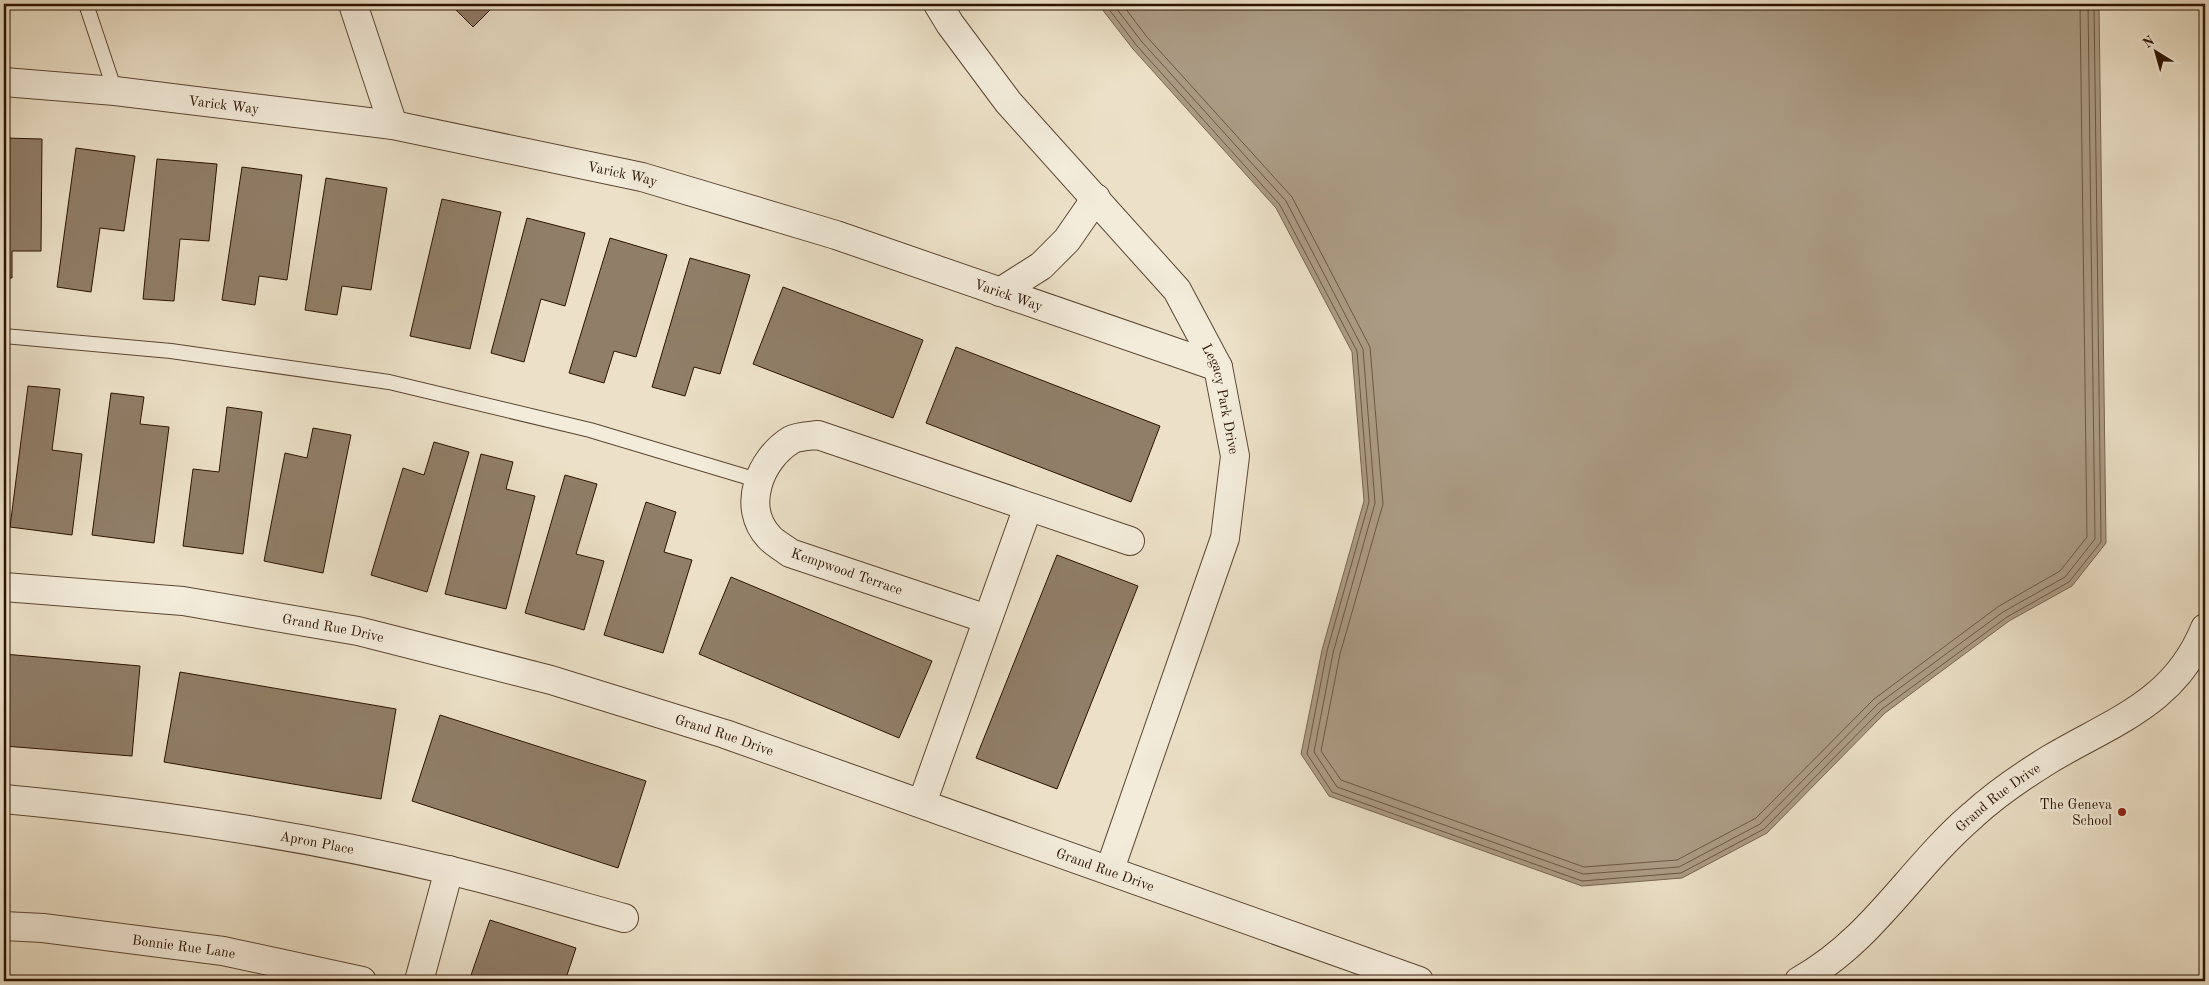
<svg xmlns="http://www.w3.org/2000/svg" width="2209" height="985" viewBox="0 0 2209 985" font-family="'Old Standard TT',serif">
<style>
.water{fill:#ab9b84;stroke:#78654f}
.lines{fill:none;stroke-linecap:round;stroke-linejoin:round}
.shore{stroke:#6c5742;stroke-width:1}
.building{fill:#907e68;stroke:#2c1300}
.lane-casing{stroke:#5c4632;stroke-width:16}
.street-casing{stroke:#5c4632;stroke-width:30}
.lane{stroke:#f3ecdb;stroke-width:14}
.street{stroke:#f3ecdb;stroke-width:28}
.poi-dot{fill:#8f2418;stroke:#f3ecdb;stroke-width:2}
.labels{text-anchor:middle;stroke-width:5;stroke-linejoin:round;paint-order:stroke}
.street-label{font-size:14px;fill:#2c1300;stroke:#f3ecdb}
.poi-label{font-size:14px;fill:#2c1300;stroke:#f3ecdb;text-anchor:end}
</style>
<rect width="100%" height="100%" fill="#ece1c8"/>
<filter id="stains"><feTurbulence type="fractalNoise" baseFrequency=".004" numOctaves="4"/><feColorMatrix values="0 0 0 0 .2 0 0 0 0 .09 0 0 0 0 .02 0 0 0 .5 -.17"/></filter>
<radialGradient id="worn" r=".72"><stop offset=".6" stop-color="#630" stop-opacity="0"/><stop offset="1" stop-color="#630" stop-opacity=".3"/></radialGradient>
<path class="water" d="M1098,4H2099L2106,543L2072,586L2009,621L1885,713L1767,833L1682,878L1582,886L1329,796L1301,754L1322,650L1364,501L1352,352L1276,208L1133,49Z"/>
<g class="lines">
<path class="shore" d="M1105,4L1137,46L1280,205L1357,351L1369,502L1327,651L1307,754L1332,792L1582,881L1681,873L1764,829L1882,709L2007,617L2069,582L2101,542L2094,4
M1113,4L1142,42L1286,201L1363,349L1375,503L1333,653L1314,752L1337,787L1583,874L1679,867L1760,824L1878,704L2003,612L2065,577L2095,539L2088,4
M1122,4L1147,37L1292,197L1370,347L1383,504L1340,654L1321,751L1341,780L1584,867L1677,860L1756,818L1874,699L1999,606L2060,571L2087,537L2080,4"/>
</g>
<path class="building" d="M450,4H496L473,27Z
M4,138L42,139L41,251H12V278H4Z
M76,148L135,156L124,231L100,228L91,292L57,287Z
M157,159L217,164L209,241L180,239L174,301L143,299Z
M242,167L302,175L287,280L259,276L255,305L222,300Z
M326,178L387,188L371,290L342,286L337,315L305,310Z
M442,199L501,212L470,349L410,336Z
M527,218L585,233L565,306L541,299L524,362L491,353Z
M610,238L667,255L636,357L614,351L604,383L569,373Z
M690,258L750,275L720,374L694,367L685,396L652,387Z
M783,287L923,340L893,418L753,364Z
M956,347L1160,426L1131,502L926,423Z
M28,386L60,389L52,450L82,454L72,535L10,527Z
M111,393L144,397L140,424L169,427L154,543L92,535Z
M227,407L262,412L243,554L183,546L193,469L219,472Z
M313,428L351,435L323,573L264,561L285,453L307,458Z
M434,442L469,452L427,592L371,575L403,468L424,475Z
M481,454L513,462L506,489L535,496L506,609L445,594Z
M565,475L597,484L576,554L604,561L584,630L525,613Z
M646,502L676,512L664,552L692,560L663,653L604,635Z
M1057,555L1138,586L1057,789L976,758Z
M731,577L932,661L899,738L699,654Z
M4,654L140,666L132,756L4,746Z
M180,672L396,709L381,799L164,762Z
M440,715L646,781L618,868L412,801Z
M490,920L576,948L565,981H469Z"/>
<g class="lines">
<g class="lane-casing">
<path id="lane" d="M86,4L115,91
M4,336L171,351L389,382L590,430L757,480"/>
</g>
<g class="street-casing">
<g id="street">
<path d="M353,4L393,125"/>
<path id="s1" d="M938,4L950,24L1008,102L1177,290L1218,367L1235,456L1225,538L1110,869"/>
<path id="s2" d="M4,82L115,91L393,125L642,177L836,235L1218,367"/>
<path d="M1000,292L1041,266L1067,240L1096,198"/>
<path id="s3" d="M4,587L183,601L358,631L551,680L725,734L1419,981"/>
<path d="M987,619L790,553C784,548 774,543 769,537C741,507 760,459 791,440C798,436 810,436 818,435L1130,541"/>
<path id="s4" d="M4,799C153,813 303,835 448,870C507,884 565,902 624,918"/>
<path d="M922,803L1028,507"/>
<path id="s5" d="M4,926L43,928L223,951L362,981"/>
<path d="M419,981L449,870"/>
<path id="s6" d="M1799,981C1873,940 1910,869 1973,815C1996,794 2024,775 2050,759C2114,721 2175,703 2205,628"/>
</g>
</g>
<use href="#lane" class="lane"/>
<use href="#street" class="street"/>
</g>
<circle class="poi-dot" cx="2122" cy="812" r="5"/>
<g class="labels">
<g class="street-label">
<text dy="5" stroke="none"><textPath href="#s2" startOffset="221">Varick Way</textPath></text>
<text dy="5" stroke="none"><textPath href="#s2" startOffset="626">Varick Way</textPath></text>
<text dy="5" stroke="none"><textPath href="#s2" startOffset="1031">Varick Way</textPath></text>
<text dy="5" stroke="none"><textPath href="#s1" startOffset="492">Legacy Park Drive</textPath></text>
<text transform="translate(847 571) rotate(19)" y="5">Kempwood Terrace</text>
<text dy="5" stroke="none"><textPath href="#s3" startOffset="332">Grand Rue Drive</textPath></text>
<text dy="5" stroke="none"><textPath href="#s3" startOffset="738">Grand Rue Drive</textPath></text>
<text dy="5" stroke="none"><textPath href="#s6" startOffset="272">Grand Rue Drive</textPath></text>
<text dy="5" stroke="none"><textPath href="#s4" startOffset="316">Apron Place</textPath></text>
<text dy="5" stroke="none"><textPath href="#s3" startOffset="1142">Grand Rue Drive</textPath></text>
<text dy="5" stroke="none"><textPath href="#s5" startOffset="181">Bonnie Rue Lane</textPath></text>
</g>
<g class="poi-label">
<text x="2112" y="809">The Geneva<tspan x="2112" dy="16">School</tspan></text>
</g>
</g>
<rect width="2209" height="985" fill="none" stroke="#ece1c8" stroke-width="20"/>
<rect x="5" y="5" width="2199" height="975" fill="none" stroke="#2c1300" stroke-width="2.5"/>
<rect x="10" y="10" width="2189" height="965" fill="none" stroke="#2c1300"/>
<g transform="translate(2156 52) rotate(323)" stroke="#f3ecdb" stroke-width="4" paint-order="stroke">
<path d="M0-4L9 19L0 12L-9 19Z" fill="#2c1300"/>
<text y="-8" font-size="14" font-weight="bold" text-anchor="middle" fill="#2c1300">N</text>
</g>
<rect width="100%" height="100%" filter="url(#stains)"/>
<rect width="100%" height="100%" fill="url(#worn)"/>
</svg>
